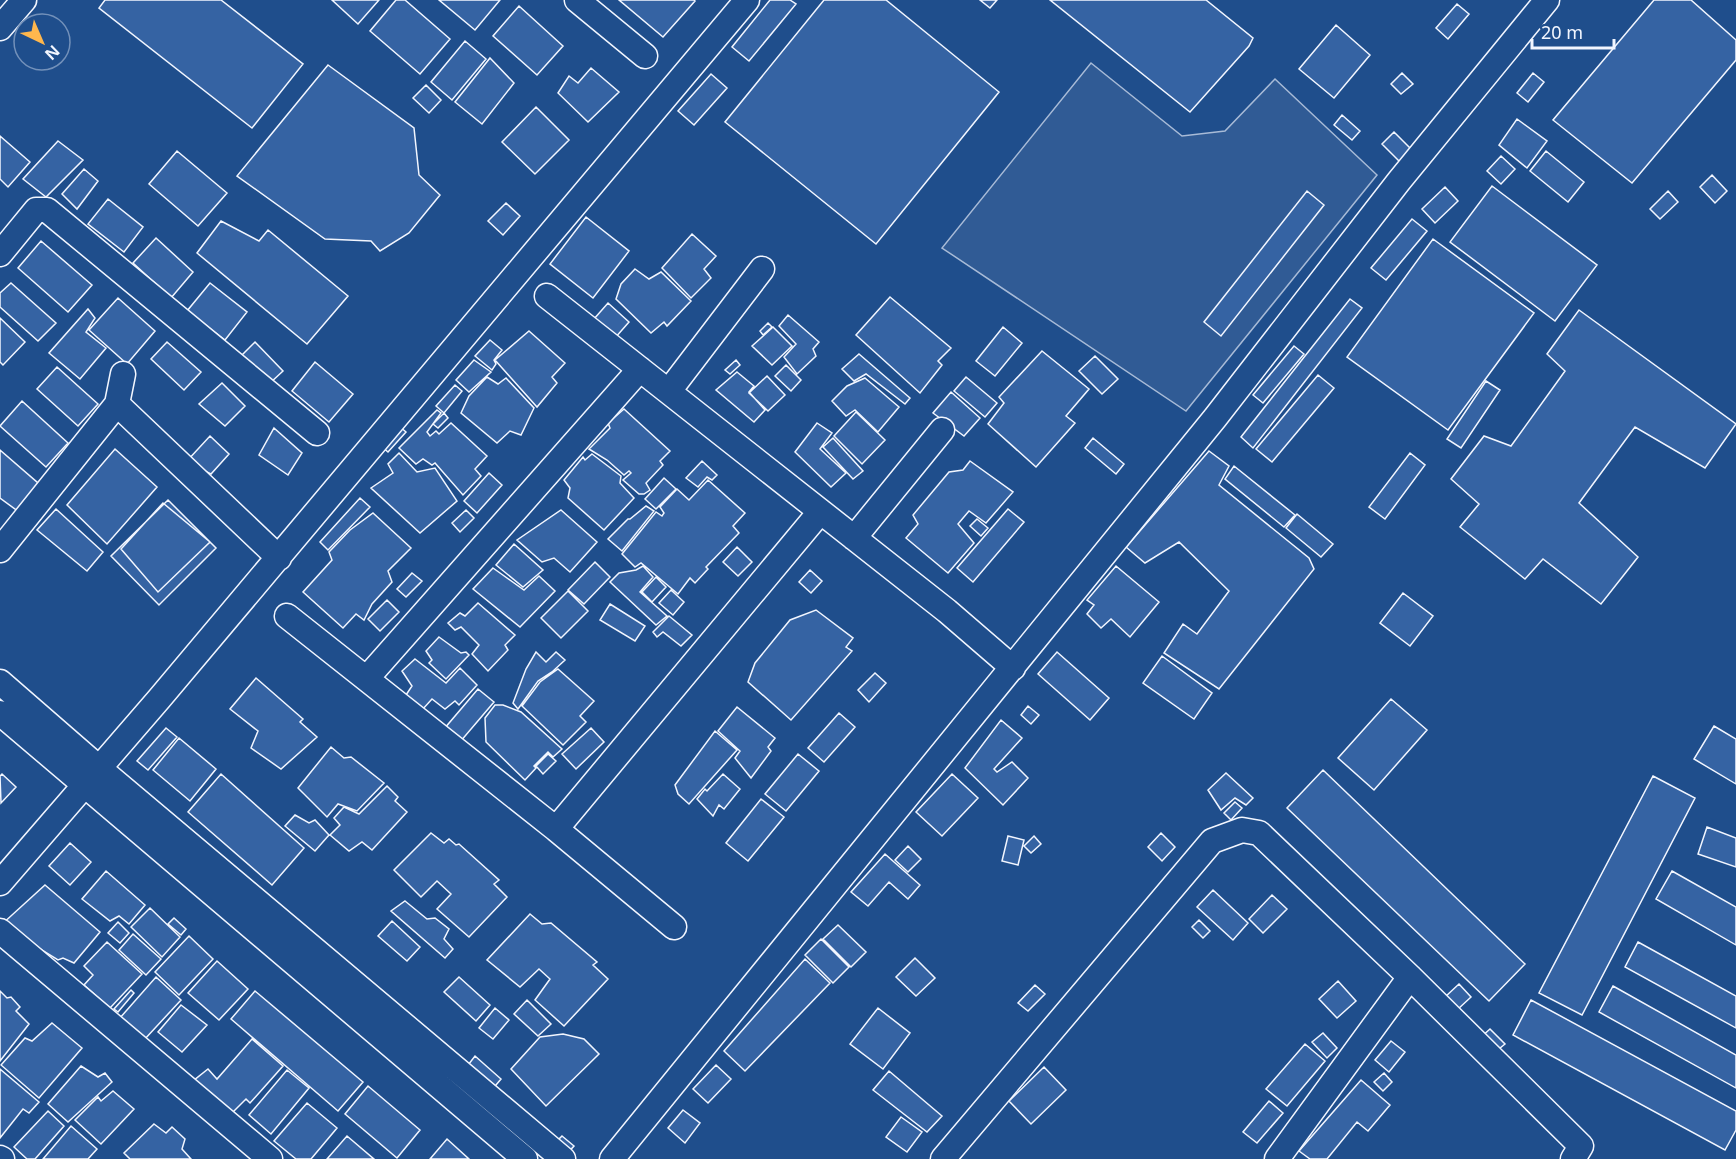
<svg xmlns="http://www.w3.org/2000/svg" width="1736" height="1159" viewBox="0 0 1736 1159" font-family="'Noto Sans',sans-serif">
<style>
.parking{fill:#305b95;stroke:#a8bbd7;stroke-width:1.5}
.building{fill:#3563a3;stroke:#f2f6ff;stroke-width:1.5}
.lines{fill:none;stroke-linecap:round;stroke-linejoin:round}
.street-casing{stroke:#f2f6ff;stroke-width:27}
.street{stroke:#1f4e8c;stroke-width:24}
</style>
<rect width="100%" height="100%" fill="#1f4e8c"/>
<path class="parking" d="M1091,63L1182,136L1225,131L1275,79L1377,175L1186,411L942,248Z"/>
<path class="building" d="M105,0H221L303,64L252,128L99,8Z
M332,0H379L358,24Z
M396,0H405L450,39L420,74L370,31Z
M439,0H500L475,30Z
M619,0H694L695,1L663,37Z
M770,0H790L796,4L749,61L732,47Z
M824,0H886L999,92L876,244L725,122Z
M980,0H997L990,8Z
M1050,0H1206L1253,38L1249,46L1190,112Z
M1654,0H1691L1736,40V60L1632,183L1553,120Z
M1457,4L1469,14L1448,39L1436,28Z
M519,6L563,46L537,75L493,36Z
M1336,25L1370,55L1334,98L1299,69Z
M465,41L486,59L452,100L431,82Z
M490,58L514,83L482,124L455,102Z
M328,65L414,128L419,175L440,195L409,233L380,251L371,241L325,239L237,176Z
M591,68L619,92L588,122L558,93L569,76L578,83Z
M1402,73L1413,84L1401,94L1391,84Z
M1533,73L1544,82L1528,102L1517,93Z
M711,74L727,88L694,125L678,111Z
M426,85L441,100L429,113L413,98Z
M536,107L569,140L535,174L502,142Z
M1342,115L1360,131L1352,140L1334,125Z
M1517,119L1547,141L1527,168L1499,145Z
M1394,132L1413,151L1401,163L1382,144Z
M0,136L30,162L8,187L0,179Z
M58,141L83,160L46,197L23,179Z
M177,151L227,193L198,226L149,184Z
M1546,151L1584,182L1568,202L1530,171Z
M1501,156L1515,169L1501,184L1487,171Z
M84,169L98,181L77,209L62,194Z
M1712,175L1727,191L1715,203L1700,187Z
M1492,186L1597,265L1555,321L1450,242Z
M1445,187L1458,201L1435,223L1422,209Z
M1307,191L1324,205L1221,336L1204,322Z
M1668,191L1678,202L1660,219L1650,209Z
M108,199L143,227L124,252L88,224Z
M506,203L520,216L503,235L488,221Z
M586,217L629,251L593,298L550,264Z
M1412,219L1427,231L1386,280L1371,268Z
M221,221L259,241L268,230L348,296L307,344L197,253Z
M692,234L716,256L704,269L711,278L691,298L662,268Z
M156,238L193,272L171,298L133,263Z
M1433,239L1534,313L1448,430L1347,357Z
M41,241L92,285L68,312L18,268Z
M635,269L649,279L661,272L691,301L667,326L664,322L651,333L616,299L621,284Z
M11,283L56,323L38,341L0,307V293Z
M210,283L247,312L225,340L187,311Z
M890,297L951,348L938,361L942,365L920,393L856,335Z
M118,298L155,331L127,364L89,330Z
M1350,299L1362,308L1253,448L1241,437Z
M608,303L629,322L615,338L594,319Z
M88,309L95,318L86,332L106,348L80,379L49,353Z
M1579,310L1736,424L1705,468L1635,427L1579,503L1638,557L1601,604L1543,559L1525,579L1460,527L1479,504L1451,479L1484,436L1511,446L1565,371L1547,354Z
M788,315L819,342L813,349L816,356L797,374L784,357L796,344L779,326Z
M0,318L25,342L3,365L0,362Z
M768,323L772,327L763,335L760,331Z
M773,327L792,346L772,365L752,346Z
M1003,327L1022,343L995,376L976,361Z
M529,331L565,363L552,377L557,383L537,407L495,360Z
M490,340L502,350L494,360L496,364L492,370L475,356Z
M167,342L201,372L184,390L151,359Z
M255,342L283,371L269,384L242,355Z
M1294,346L1304,354L1263,403L1253,395Z
M1042,351L1089,389L1066,416L1075,423L1036,467L988,424L1004,403L999,397Z
M859,354L910,398L905,404L866,374L854,381L842,369Z
M1095,356L1118,379L1102,394L1079,371Z
M474,360L491,372L469,392L456,380Z
M736,360L740,365L730,374L725,370Z
M315,362L353,394L329,422L292,391Z
M786,365L801,380L791,391L775,376Z
M57,367L98,404L78,426L37,389Z
M737,372L754,386L749,392L765,410L754,422L716,390Z
M1318,375L1334,388L1272,462L1256,449Z
M767,376L785,395L768,411L749,393Z
M487,377L498,384L506,378L534,408L521,435L510,431L497,443L461,413L469,396Z
M966,377L997,403L985,417L954,391Z
M865,378L899,407L878,432L855,410L846,416L832,401L847,386Z
M1486,381L1500,390L1461,448L1447,439Z
M222,383L245,406L225,426L199,404Z
M455,385L462,391L444,413L436,406Z
M951,392L980,418L964,436L933,413Z
M22,401L68,443L46,467L0,426Z
M624,409L670,451L660,461L663,465L646,483L650,490L644,494H639L623,480L631,473L629,471L624,475L607,460L589,449L610,428L608,423Z
M437,410L441,413L427,432L430,436L436,431L439,434L451,423L487,456L475,469L481,476L463,495L435,463L432,465L423,459L416,464L399,448Z
M856,412L885,440L862,464L834,436Z
M444,413L448,418L438,428L433,424Z
M817,423L832,433L820,449L846,473L831,487L795,452Z
M399,426L406,432L388,452L381,446Z
M274,428L302,453L288,475L259,455Z
M210,436L229,454L211,474L186,462Z
M833,438L863,471L853,479L823,447Z
M1093,438L1124,464L1116,474L1085,448Z
M115,449L157,487L107,544L67,505Z
M0,450L38,483L19,512L0,498Z
M1209,451L1229,466L1219,485L1309,558L1314,569L1219,689L1164,653L1183,624L1197,634L1229,591L1179,542L1145,563L1126,547Z
M399,453L417,472L435,468L457,501L420,533L371,488L393,473L388,464Z
M1410,453L1425,465L1385,519L1369,507Z
M592,454L621,476L620,483L634,498L604,530L568,498L570,488L564,480L583,457L585,460Z
M702,461L717,475L712,480L707,477L698,487L686,478Z
M970,461L1013,492L986,523L969,511L958,524L974,543L948,573L906,538L918,524L913,515L949,472L963,470Z
M1234,466L1295,515L1284,527L1225,479Z
M489,473L502,485L477,513L464,501Z
M664,478L676,489L656,509L645,499Z
M708,480L745,513L733,526L739,533L706,567L708,569L695,583L690,578L678,594L641,563L635,567L622,554L656,512L662,516L664,513L660,507L677,489L689,500Z
M360,498L370,507L328,550L320,542Z
M168,500L216,548L159,605L111,556Z
M163,503L210,542L158,592L121,549Z
M646,506L654,511L622,551L608,539L628,519H630Z
M56,509L103,552L87,571L37,530Z
M1008,509L1024,522L973,582L957,568Z
M466,510L474,518L460,532L452,523Z
M561,510L597,542L570,572L554,558L542,562L517,540Z
M373,513L411,548L388,571L392,582L372,604L364,620L356,614L343,628L303,592L332,560L329,552L350,530Z
M1297,514L1333,544L1321,557L1286,528Z
M977,519L988,528L981,536L970,526Z
M514,544L543,570L523,587L496,565Z
M737,547L752,562L738,576L723,562Z
M595,562L610,577L584,604L568,590Z
M643,566L653,577L640,592L667,616L656,625L610,582L619,573L636,570Z
M1116,566L1159,602L1130,637L1111,619L1101,628L1087,614L1094,605L1087,600Z
M493,568L524,590L539,576L555,591L520,627L473,589Z
M810,570L822,581L811,593L799,582Z
M412,573L422,581L406,597L397,589Z
M656,577L666,587L652,602L642,592Z
M671,590L684,602L673,615L659,603Z
M568,591L588,611L561,638L541,618Z
M1403,593L1433,616L1410,646L1380,623Z
M387,600L399,612L380,631L368,619Z
M478,603L515,635L505,645L508,650L488,671L472,654L479,645L461,627L455,630L448,623L460,613L465,616Z
M610,604L645,626L635,641L600,620Z
M816,610L853,638L846,647L852,651L791,720L748,682L755,663L790,620Z
M669,616L692,635L681,646L663,632L657,637L653,632Z
M439,637L461,653L466,652L469,655L446,679L429,663L432,660L426,651Z
M536,652L546,662L556,652L565,660L552,672L538,681L518,709L513,703L526,669Z
M1057,652L1109,698L1090,720L1038,674Z
M1162,656L1212,693L1194,719L1143,683Z
M415,659L446,683L460,668L477,685L459,705L455,701L445,709L432,699L422,710L406,695L412,686L402,671Z
M558,669L594,701L580,716L586,722L563,745L522,706L540,682Z
M875,673L886,683L869,702L858,690Z
M256,678L303,719L300,722L317,737L281,769L251,748L258,731L230,709Z
M478,689L494,702L460,742L444,729Z
M1391,699L1427,730L1374,790L1338,758Z
M495,705H503L521,712L562,749L553,757L548,752L534,766L536,768L525,780L486,742L485,718Z
M1028,706L1039,715L1031,724L1021,715Z
M737,707L775,738L768,747L771,751L751,778L735,758L740,751L718,731Z
M839,713L855,727L824,762L808,748Z
M1001,720L1022,738L994,769L997,772L1012,762L1028,778L1003,805L965,768Z
M1714,726L1736,739V784L1694,759Z
M166,728L177,737L148,770L137,761Z
M591,728L604,742L576,769L562,754Z
M715,731L737,750L689,804L678,794L675,785Z
M179,738L216,769L190,801L153,770Z
M331,747L344,758L351,757L384,783L357,811L338,804L327,817L298,788Z
M548,754L556,761L543,774L536,766Z
M798,754L819,771L786,811L765,794Z
M1323,770L1525,964L1489,1001L1287,808Z
M1226,773L1253,798L1246,805L1235,798L1221,810L1208,790Z
M2,774L16,787L1,803L0,776Z
M221,774L304,848L272,885L188,812Z
M723,774L740,789L724,809L719,805L713,816L697,799L705,789L707,791Z
M952,774L978,798L942,836L916,812Z
M1653,776L1695,798L1582,1015L1539,993Z
M387,786L398,797L395,801L407,812L372,850L362,842L349,851L330,835L340,825L334,818L344,807L359,814Z
M761,799L784,817L748,861L726,843Z
M1235,802L1242,808L1231,820L1224,813Z
M295,815L309,823L315,820L329,835L315,851L285,826Z
M1707,827L1736,838V867L1698,854Z
M431,833L444,843L449,839L456,845L459,844L499,880L494,884L507,897L469,937L437,909L451,894L437,881L421,897L394,870Z
M1161,833L1175,847L1162,861L1148,847Z
M1008,836L1024,840L1018,865L1002,861Z
M1034,836L1041,844L1031,853L1024,846Z
M70,843L91,862L70,885L49,866Z
M908,846L921,859L908,872L895,860Z
M885,854L920,885L908,899L889,882L868,906L851,892Z
M106,871L145,905L129,924L119,916L110,921L82,899Z
M1672,871L1736,907V945L1656,899Z
M45,885L100,932L74,963L63,958L58,960L1,925Z
M1213,890L1248,923L1233,940L1197,907Z
M1272,895L1287,909L1263,933L1249,919Z
M405,901L427,919L435,918L449,929L444,939L453,949L445,958L391,911Z
M150,908L180,937L162,957L131,927Z
M530,914L542,924L551,923L597,962L593,965L608,979L564,1026L535,1000L550,979L539,969L520,987L487,960Z
M174,918L186,929L181,935L168,924Z
M1199,920L1210,931L1203,938L1192,927Z
M392,921L420,947L407,961L378,936Z
M118,922L129,933L120,943L108,933Z
M838,925L866,952L851,967L823,939Z
M133,934L161,959L146,975L119,950Z
M189,936L213,959L179,995L155,972Z
M821,939L849,967L833,983L805,955Z
M107,942L142,974L110,1008L84,985L93,975L84,966Z
M1638,942L1736,996V1028L1625,967Z
M915,958L935,978L916,996L896,977Z
M805,959L830,983L745,1071L724,1051Z
M217,961L248,989L219,1020L188,993Z
M156,977L181,1000L144,1040L119,1019Z
M459,977L490,1005L476,1021L444,992Z
M1338,981L1356,1001L1337,1018L1319,999Z
M1459,984L1471,997L1457,1010L1445,997Z
M1035,985L1045,994L1028,1011L1018,1003Z
M1613,986L1736,1055V1088L1599,1012Z
M131,990L134,993L118,1012L114,1009Z
M0,991L7,998L11,997L20,1007L16,1011L29,1024L0,1061Z
M255,991L363,1082L338,1111L231,1019Z
M527,1000L551,1024L538,1036L514,1014Z
M1531,1000L1736,1111V1130L1725,1150L1513,1035Z
M181,1005L207,1025L182,1052L158,1032Z
M495,1008L509,1020L493,1039L479,1028Z
M878,1008L910,1033L883,1069L850,1044Z
M52,1023L82,1048L39,1098L1,1065L25,1038L32,1041Z
M1490,1029L1505,1044L1494,1053L1480,1038Z
M1323,1033L1337,1048L1327,1058L1312,1042Z
M563,1034L584,1039L599,1054L546,1106L511,1069L540,1037Z
M252,1039L283,1066L250,1103L246,1099L232,1113L211,1093L206,1100L193,1081L208,1069L217,1079Z
M1391,1041L1405,1052L1389,1072L1375,1060Z
M1305,1044L1325,1061L1287,1106L1266,1089Z
M475,1056L501,1079L491,1091L465,1069Z
M716,1065L731,1079L708,1103L693,1089Z
M81,1066L98,1077L105,1073L112,1082L68,1122L48,1104Z
M1044,1067L1066,1090L1031,1124L1009,1101Z
M0,1069L39,1102L29,1113L23,1109L0,1138Z
M287,1070L309,1088L271,1134L249,1115Z
M889,1071L942,1116L927,1132L873,1090Z
M1384,1073L1392,1082L1383,1091L1374,1082Z
M1361,1080L1390,1105L1368,1131L1357,1122L1327,1159H1310L1299,1151Z
M368,1086L420,1130L397,1158L345,1114Z
M113,1091L134,1109L101,1144L75,1120L98,1097L101,1101Z
M1269,1101L1283,1113L1257,1143L1243,1132Z
M307,1103L337,1128L311,1159H296L274,1141Z
M683,1110L700,1123L685,1143L668,1128Z
M48,1111L64,1126L35,1159H27L14,1147Z
M901,1117L922,1132L907,1152L886,1137Z
M154,1124L166,1133L172,1127L185,1139L182,1149L191,1159H130L124,1153Z
M71,1126L97,1149L88,1159H43Z
M347,1136L374,1159H327Z
M562,1136L574,1146L564,1157L552,1146Z
M447,1139L469,1159H430Z"/>
<g class="lines">
<g class="street-casing">
<path id="street" d="M577,0L645,56
M0,28L24,0
M0,254L36,210H47L317,433
M547,296L947,611L1013,668
M669,391L762,269
M117,404L279,558
M854,538L942,430
M0,550L117,404L123,374
M287,616L556,829L674,927
M367,678L640,369
M0,682L100,769L563,1159
M0,713L525,1159
M556,829L820,512
M0,883L159,699L747,0
M0,931L270,1159
M0,1158L2,1159
M612,1159L1215,418L1399,181L1547,0
M943,1159L1212,841L1242,830L1259,833L1410,977L1581,1146L1573,1159
M1277,1159L1410,977"/>
</g>
<use href="#street" class="street"/>
</g>
<g transform="translate(42 42) rotate(136)"><circle r="28" fill="#1f4e8c" stroke="#7391ba" stroke-width="1.5"/>
<path d="M0-4.5L10 22L0 15L-10 22Z" fill="#ffb74d"/>
<text y="-9" font-size="16" font-weight="bold" text-anchor="middle" fill="#f2f6ff">N</text>
</g>
<path d="M1532 39v9h82v-9" fill="none" stroke="#f2f6ff" stroke-width="3"/>
<text x="1541" y="39" font-size="18" fill="#f2f6ff" stroke="#1f4e8c" stroke-width="4.5" paint-order="stroke">20 m</text>
</svg>
